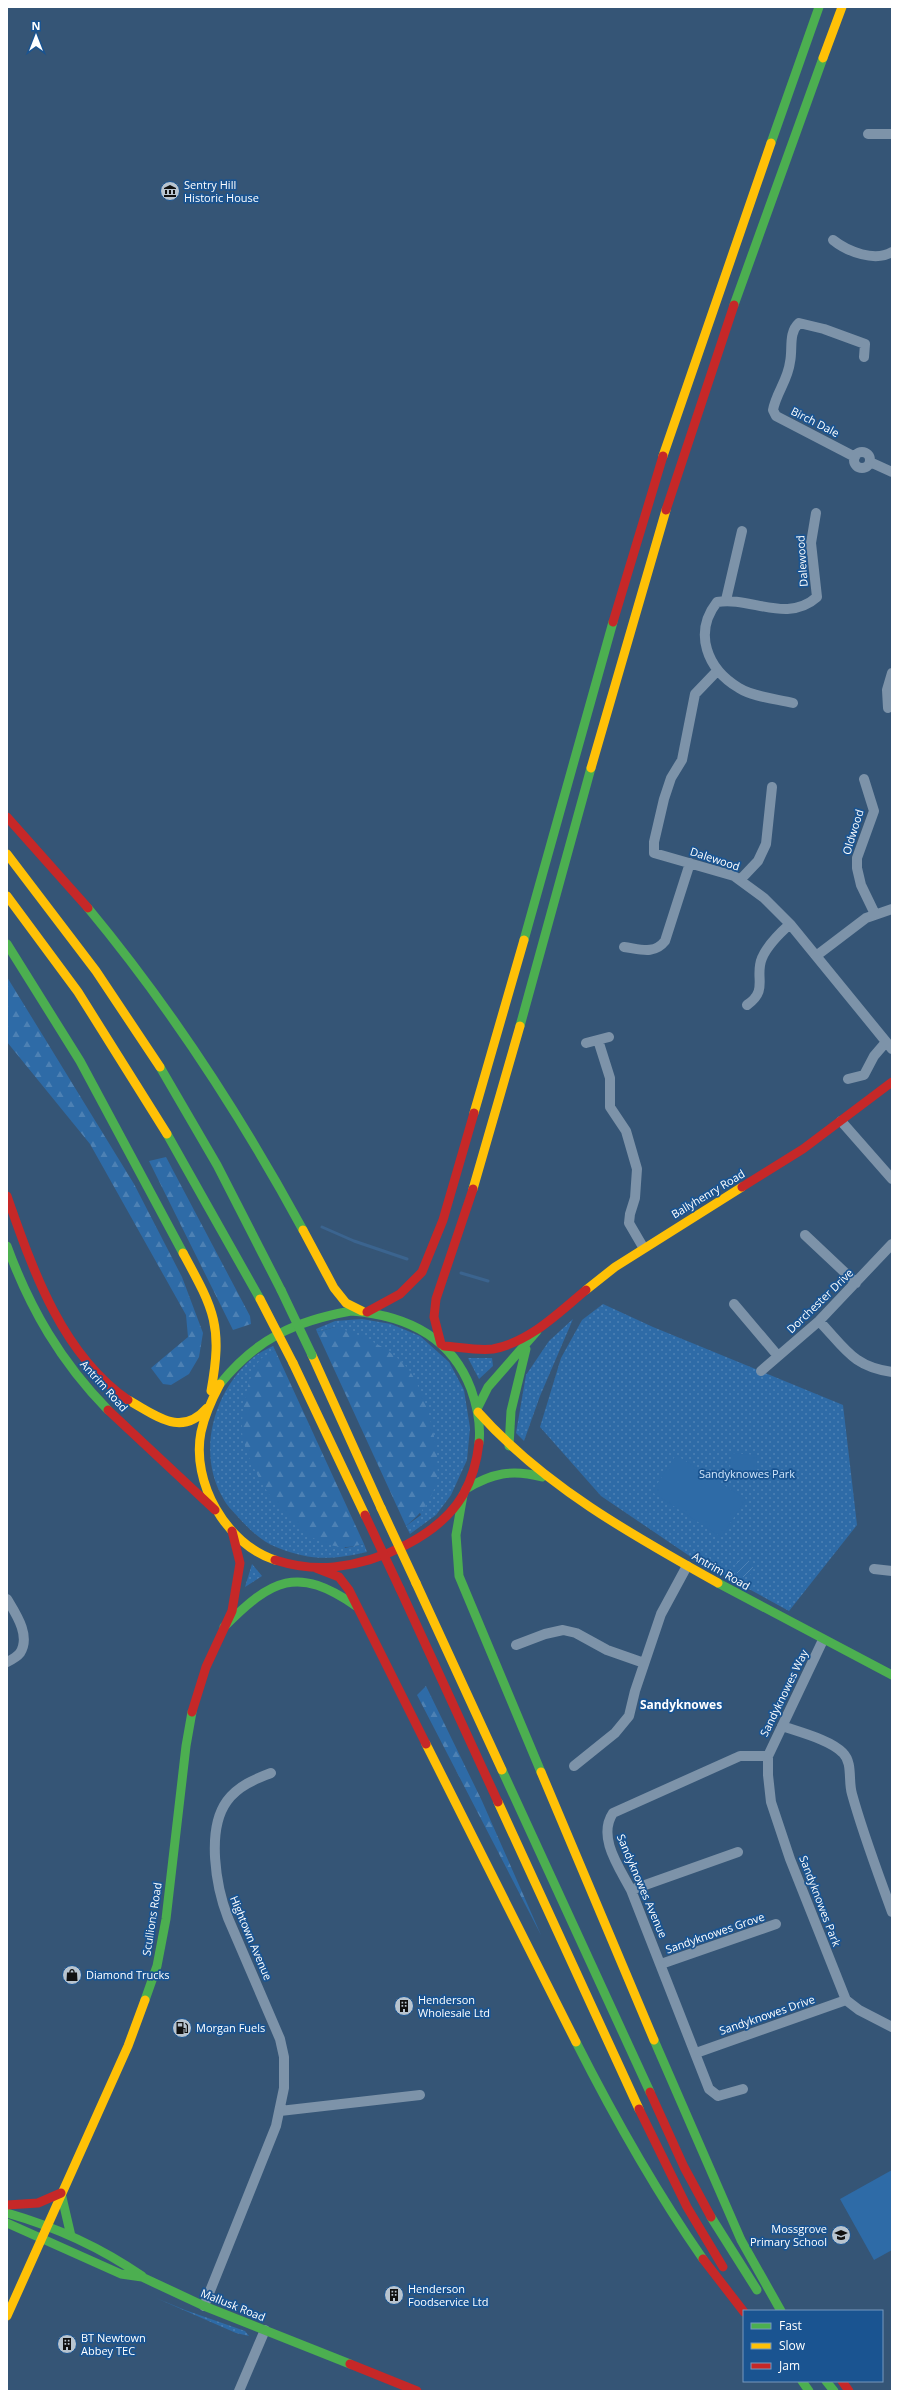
<svg xmlns="http://www.w3.org/2000/svg" width="899" height="2398" viewBox="0 0 899 2398" font-family="'Open Sans',sans-serif">
<style>
.grass{fill:url(#grass-dots)}
.forest{fill:url(#forest-firs)}
.garden{fill:url(#garden-furrows)}
.pitch{fill:#2e6ba7}
.lines{fill:none;stroke-linecap:round;stroke-linejoin:round}
.stream{stroke:#3b648f;stroke-width:3}
.street{stroke:#7d93a9;stroke-width:10}
.fast{stroke:#4caf50;stroke-width:9}
.slow{stroke:#ffc107;stroke-width:9}
.jam{stroke:#c62828;stroke-width:9}
.fast-bridge{stroke:#4caf50;stroke-width:9}
.slow-bridge{stroke:#ffc107;stroke-width:9}
.jam-bridge{stroke:#c62828;stroke-width:9}
.labels{text-anchor:middle;stroke-width:3.5;stroke-linejoin:round;paint-order:stroke}
.poi-label{font-size:11px;fill:#fff;stroke:#1a5491;text-anchor:start}
.street-label{font-size:11px;fill:#fff;stroke:#1a5491}
.park-label{font-size:11px;fill:#cfe5fb;stroke:#1a5491}
.neighbourhood-label{font-size:12px;font-weight:bold;fill:#fff;stroke:#1a5491}
</style>
<defs>
<pattern id="grass-dots" width="8" height="8" patternUnits="userSpaceOnUse"><rect width="8" height="8" fill="#2e6ba7"/><path d="M2 2h.1M6 6h.1" fill="none" stroke="#4d81b4" stroke-width="1.8" stroke-linecap="round"/></pattern>
<pattern id="forest-firs" width="22" height="20" patternUnits="userSpaceOnUse"><rect width="22" height="20" fill="#2e6ba7"/><path d="M5 1l3.5 6h-7zM16 11l3.5 6h-7z" fill="#4d81b4"/></pattern>
<pattern id="garden-furrows" width="10" height="10" patternUnits="userSpaceOnUse"><rect width="10" height="10" fill="#2e6ba7"/><path d="M-1 1l2-2M0 10L10 0M9 11l2-2" fill="none" stroke="#4d81b4"/></pattern>
</defs>
<rect width="100%" height="100%" fill="#355576"/>
<path class="grass" d="M603,1304L653,1327L843,1405L857,1525L789,1611L694,1559L601,1496L540,1427L561,1358L582,1320Z
M362,1319L391,1324L420,1336L449,1362L464,1390L470,1428L467,1460L451,1495L436,1515L410,1534L406,1526L421,1515L335,1327L317,1332L316,1329L335,1321Z
M573,1319L540,1396L524,1441L516,1433L526,1375L549,1341Z
M273,1346L275,1350L260,1360L345,1548L364,1544L367,1552C331,1560 311,1561 276,1547C262,1542 248,1528 238,1517C233,1511 226,1505 223,1498C196,1452 214,1389 255,1356C260,1352 267,1349 273,1346Z
M468,1358H492L493,1366L479,1379Z
M252,1564L262,1576L245,1587Z
M156,2298L185,2310L245,2331L249,2336L236,2333Z"/>
<path class="forest" d="M7,977L134,1184L182,1277L203,1333L199,1357L189,1374L171,1385L163,1384L151,1368L188,1337L186,1315L90,1144L7,1042Z
M166,1157L250,1316L251,1324L233,1330L149,1161Z
M335,1327C362,1335 384,1345 404,1364C425,1386 441,1449 437,1479C433,1499 421,1514 406,1526L317,1332Z
M275,1350L364,1544C358,1545 351,1547 346,1547C298,1549 253,1480 243,1439C239,1419 247,1376 260,1360C263,1356 270,1353 275,1350Z
M426,1686L482,1801L541,1935L417,1695Z"/>
<path class="garden" d="M735 1568a9 9 0 1 1 18 0a9 9 0 1 1-18 0Z"/>
<path class="pitch" d="M731,1453L757,1455L756,1472L730,1471Z
M676,1455L746,1499L721,1537L652,1492Z
M892,2170V2250L874,2260L840,2199Z"/>
<g class="lines">
<path class="stream" d="M322,1227L354,1241L407,1259
M461,1273L488,1281"/>
<path class="street" d="M868,134H892
M833,240C848,252 875,262 892,252
M854 460a8 8 0 1 1 16 0a8 8 0 1 1-16 0Z
M855,457L776,416L773,410C776,393 788,380 790,362C793,349 788,333 799,323L824,329L865,344L864,357
M870,462L892,472
M726,600L742,531
M718,670L695,694L682,760L671,778L664,799L654,842V853L734,876L764,898L790,924L892,1049
M793,703C777,699 753,697 739,688C707,669 693,633 717,602C750,596 787,624 817,597L811,543L816,513
M888,708L887,690L892,673
M864,779L874,811L857,858V868L861,885L875,914
M740,880L758,861L766,844L772,787
M624,947C640,949 654,955 665,941L690,863
M816,956L866,918L892,909
M747,1005C769,990 754,977 762,958C767,946 781,932 790,924
M598,1040L610,1078V1107L626,1131L637,1169L635,1198L630,1214L629,1223L643,1247
M586,1043L609,1037
M848,1079L864,1075L874,1056L886,1042
M841,1121L892,1179
M805,1235L856,1283
M734,1304L778,1356
M819,1321C845,1348 853,1367 892,1372
M761,1371L819,1321L892,1244
M874,1569L892,1571
M7,1599C16,1614 31,1636 20,1653C17,1657 11,1660 7,1662
M823,1640L768,1756V1775L771,1802L790,1859L846,2000L859,2010L892,2027
M516,1645L545,1634L563,1630L576,1633L607,1650L644,1663
M782,1726C799,1732 831,1740 843,1753C853,1763 848,1781 852,1794C863,1834 878,1873 892,1912
M574,1766L615,1733L629,1716L635,1691L661,1614L687,1566
M631,1890L738,1852
M661,1964L776,1924
M696,2053L846,2000
M743,2089L718,2096L709,2089L631,1890C619,1867 597,1837 613,1813L740,1756H768
M280,2111L420,2095
M204,2306L276,2126L284,2088V2057L280,2039L228,1918C216,1887 206,1830 227,1801C238,1786 255,1779 271,1773
M239,2391L265,2330"/>
<path class="fast" d="M771,143L819,7
M734,305L823,58
M88,908C171,1008 241,1116 303,1230
M524,940L613,622
M7,944L80,1061L183,1253
M520,1026L591,768
M160,1067L217,1165L281,1290
M167,1134L260,1299
M7,1246C30,1309 61,1362 108,1410
M351,1311C405,1315 451,1336 471,1389C477,1406 481,1425 479,1443
M220,1384C256,1339 295,1321 351,1311
M477,1409L488,1387L537,1331
M509,1446L511,1411L526,1349
M466,1489C492,1473 512,1469 542,1477
M463,1495L456,1535L459,1576L541,1772
M718,1583L892,1675
M224,1627C272,1579 297,1565 356,1606
M502,1770L650,2092
M145,2000L157,1966L166,1919L186,1746L192,1712
M654,2040L741,2240L781,2311
M576,2042C614,2117 655,2190 703,2259
M61,2193L71,2236
M7,2213C56,2227 100,2247 142,2276
M711,2217L757,2290
M7,2223L121,2274L142,2277L204,2306L350,2364
M802,2381L809,2391
M826,2381L834,2391"/>
<path class="slow" d="M823,58L842,7
M663,456L771,143
M591,768L666,510
M7,854L96,971L160,1067
M7,896L78,992L167,1134
M474,1113L524,940
M473,1189L520,1026
M303,1230L334,1288L346,1303L362,1311
M183,1253C214,1310 223,1325 211,1391
M586,1290L615,1267L742,1187
M312,1355L381,1508
M293,1363L365,1515
M220,1384C212,1399 205,1414 201,1432C191,1482 226,1544 275,1560
M128,1400C156,1415 181,1438 207,1408
M478,1412C544,1486 632,1535 718,1583
M416,1583L502,1770
M426,1744L576,2042
M541,1772L654,2040
M498,1802L639,2109
M7,2316L128,2046L145,2000"/>
<path class="jam" d="M666,510L734,305
M613,622L663,456
M7,817L88,908
M742,1187L803,1149L892,1082
M7,1196C33,1270 61,1353 128,1400
M367,1312L400,1294L422,1272L443,1220L474,1113
M441,1344L434,1317L436,1299L473,1189
M444,1346C459,1347 478,1351 493,1349C530,1342 558,1313 586,1290
M108,1410L215,1510
M275,1560C294,1566 314,1569 334,1567C380,1562 439,1536 463,1495C472,1479 477,1461 479,1443
M316,1568L339,1577L349,1590L426,1744
M400,1589L498,1802
M192,1712L206,1667L232,1611L240,1563L232,1531
M650,2092L684,2167L711,2217
M639,2109L687,2207L723,2267
M7,2205L38,2203L61,2193
M703,2259L744,2312
M350,2364L417,2391
M842,2381L849,2391"/>
<path class="fast-bridge" d="M281,1290L312,1355"/>
<path class="slow-bridge" d="M260,1299L293,1363
M381,1508L416,1583"/>
<path class="jam-bridge" d="M365,1515L400,1589"/>
</g>
<defs>
<g id="museum-disc" transform="scale(1)"><circle r="9.5" fill="#b8c4cf" stroke="#1a5491"/><path d="M0-6L6-3V-2H-6V-3ZM-5-1h2V3h-2ZM-1-1h2V3h-2ZM3-1h2V3H3ZM-6 4H6V6H-6Z" fill="#111"/></g>
<g id="shop-disc" transform="scale(1)"><circle r="9.5" fill="#b8c4cf" stroke="#1a5491"/><path d="M-5-2.5h2.3a2.7 3.5 0 0 1 5.4 0H5L5.5 6h-11ZM-1.5-2.5h3a1.5 2.3 0 0 0-3 0Z" fill="#111"/></g>
<g id="building-disc" transform="scale(1)"><circle r="9.5" fill="#b8c4cf" stroke="#1a5491"/><path d="M-4-6H4V6H1V3H-1V6H-4ZM-2.5-4.3h1.7v1.8h-1.7ZM.8-4.3h1.7v1.8H.8ZM-2.5-1h1.7V.8h-1.7ZM.8-1h1.7V.8H.8Z" fill="#111"/></g>
<g id="fuel-disc" transform="scale(1)"><circle r="9.5" fill="#b8c4cf" stroke="#1a5491"/><path d="M-5.5-6h7V0h2V4h1.3V-2.5L3-4.5l.8-.8L6-3V5H2.5V1h-1V6h-7ZM-4.2-4.7v3.2H.2V-4.7Z" fill="#111"/></g>
<g id="school-disc" transform="scale(1)"><circle r="9.5" fill="#b8c4cf" stroke="#1a5491"/><path d="M0-5L7-2L0 1L-7-2ZM-4 1L0 2.5L4 1V4Q0 6-4 4Z" fill="#111"/></g>
</defs>
<g fill-rule="evenodd">
<use href="#museum-disc" x="170" y="191"/>
<use href="#shop-disc" x="72" y="1975"/>
<use href="#building-disc" x="404" y="2006"/>
<use href="#fuel-disc" x="182" y="2028"/>
<use href="#school-disc" x="841" y="2235"/>
<use href="#building-disc" x="394" y="2295"/>
<use href="#building-disc" x="67" y="2344"/>
</g>
<g class="labels">
<g class="poi-label">
<text x="184" y="189">Sentry Hill<tspan x="184" dy="13">Historic House</tspan></text>
<text x="86" y="1979">Diamond Trucks</text>
<text x="418" y="2004">Henderson<tspan x="418" dy="13">Wholesale Ltd</tspan></text>
<text x="196" y="2032">Morgan Fuels</text>
<text x="827" y="2233" text-anchor="end">Mossgrove<tspan x="827" dy="13">Primary School</tspan></text>
<text x="408" y="2293">Henderson<tspan x="408" dy="13">Foodservice Ltd</tspan></text>
<text x="81" y="2342">BT Newtown<tspan x="81" dy="13">Abbey TEC</tspan></text>
</g>
<g class="street-label">
<text transform="translate(815 422) rotate(27)" y="4">Birch Dale</text>
<text transform="translate(802 561) rotate(-94)" y="4">Dalewood</text>
<text transform="translate(853 832) rotate(-73)" y="4">Oldwood</text>
<text transform="translate(715 859) rotate(18)" y="4">Dalewood</text>
<text transform="translate(708 1194) rotate(-31)" y="4">Ballyhenry Road</text>
<text transform="translate(820 1301) rotate(-44)" y="4">Dorchester Drive</text>
<text transform="translate(104 1386) rotate(48)" y="4">Antrim Road</text>
<text transform="translate(721 1571) rotate(30)" y="4">Antrim Road</text>
<text transform="translate(784 1693) rotate(-64)" y="4">Sandyknowes Way</text>
<text transform="translate(642 1886) rotate(67)" y="4">Sandyknowes Avenue</text>
<text transform="translate(820 1901) rotate(69)" y="4">Sandyknowes Park</text>
<text transform="translate(152 1919) rotate(-81)" y="4">Scullions Road</text>
<text transform="translate(715 1933) rotate(-19)" y="4">Sandyknowes Grove</text>
<text transform="translate(251 1938) rotate(67)" y="4">Hightown Avenue</text>
<text transform="translate(767 2015) rotate(-19)" y="4">Sandyknowes Drive</text>
<text transform="translate(233 2305) rotate(22)" y="4">Mallusk Road</text>
</g>
<g class="park-label">
<text x="747" y="1478">Sandyknowes Park</text>
</g>
<g class="neighbourhood-label">
<text x="681" y="1709">Sandyknowes</text>
</g>
</g>
<rect width="899" height="2398" fill="none" stroke="#ffffff" stroke-width="16"/>
<rect x="743" y="2310" width="140" height="72" fill="#1a5491" stroke="#7698bd"/>
<rect x="751" y="2323" width="20" height="6" fill="#4caf50" stroke="#7698bd"/>
<text x="779" y="2330" font-size="12" fill="#ffffff">Fast</text>
<rect x="751" y="2343" width="20" height="6" fill="#ffc107" stroke="#7698bd"/>
<text x="779" y="2350" font-size="12" fill="#ffffff">Slow</text>
<rect x="751" y="2363" width="20" height="6" fill="#c62828" stroke="#7698bd"/>
<text x="779" y="2370" font-size="12" fill="#ffffff">Jam</text>
<g transform="translate(36 36)" stroke="#1a5491" stroke-width="3" paint-order="stroke">
<path d="M0-3L7 15L0 10L-7 15Z" fill="#ffffff"/>
<text y="-6" font-size="11" font-weight="bold" text-anchor="middle" fill="#ffffff">N</text>
</g>
</svg>
